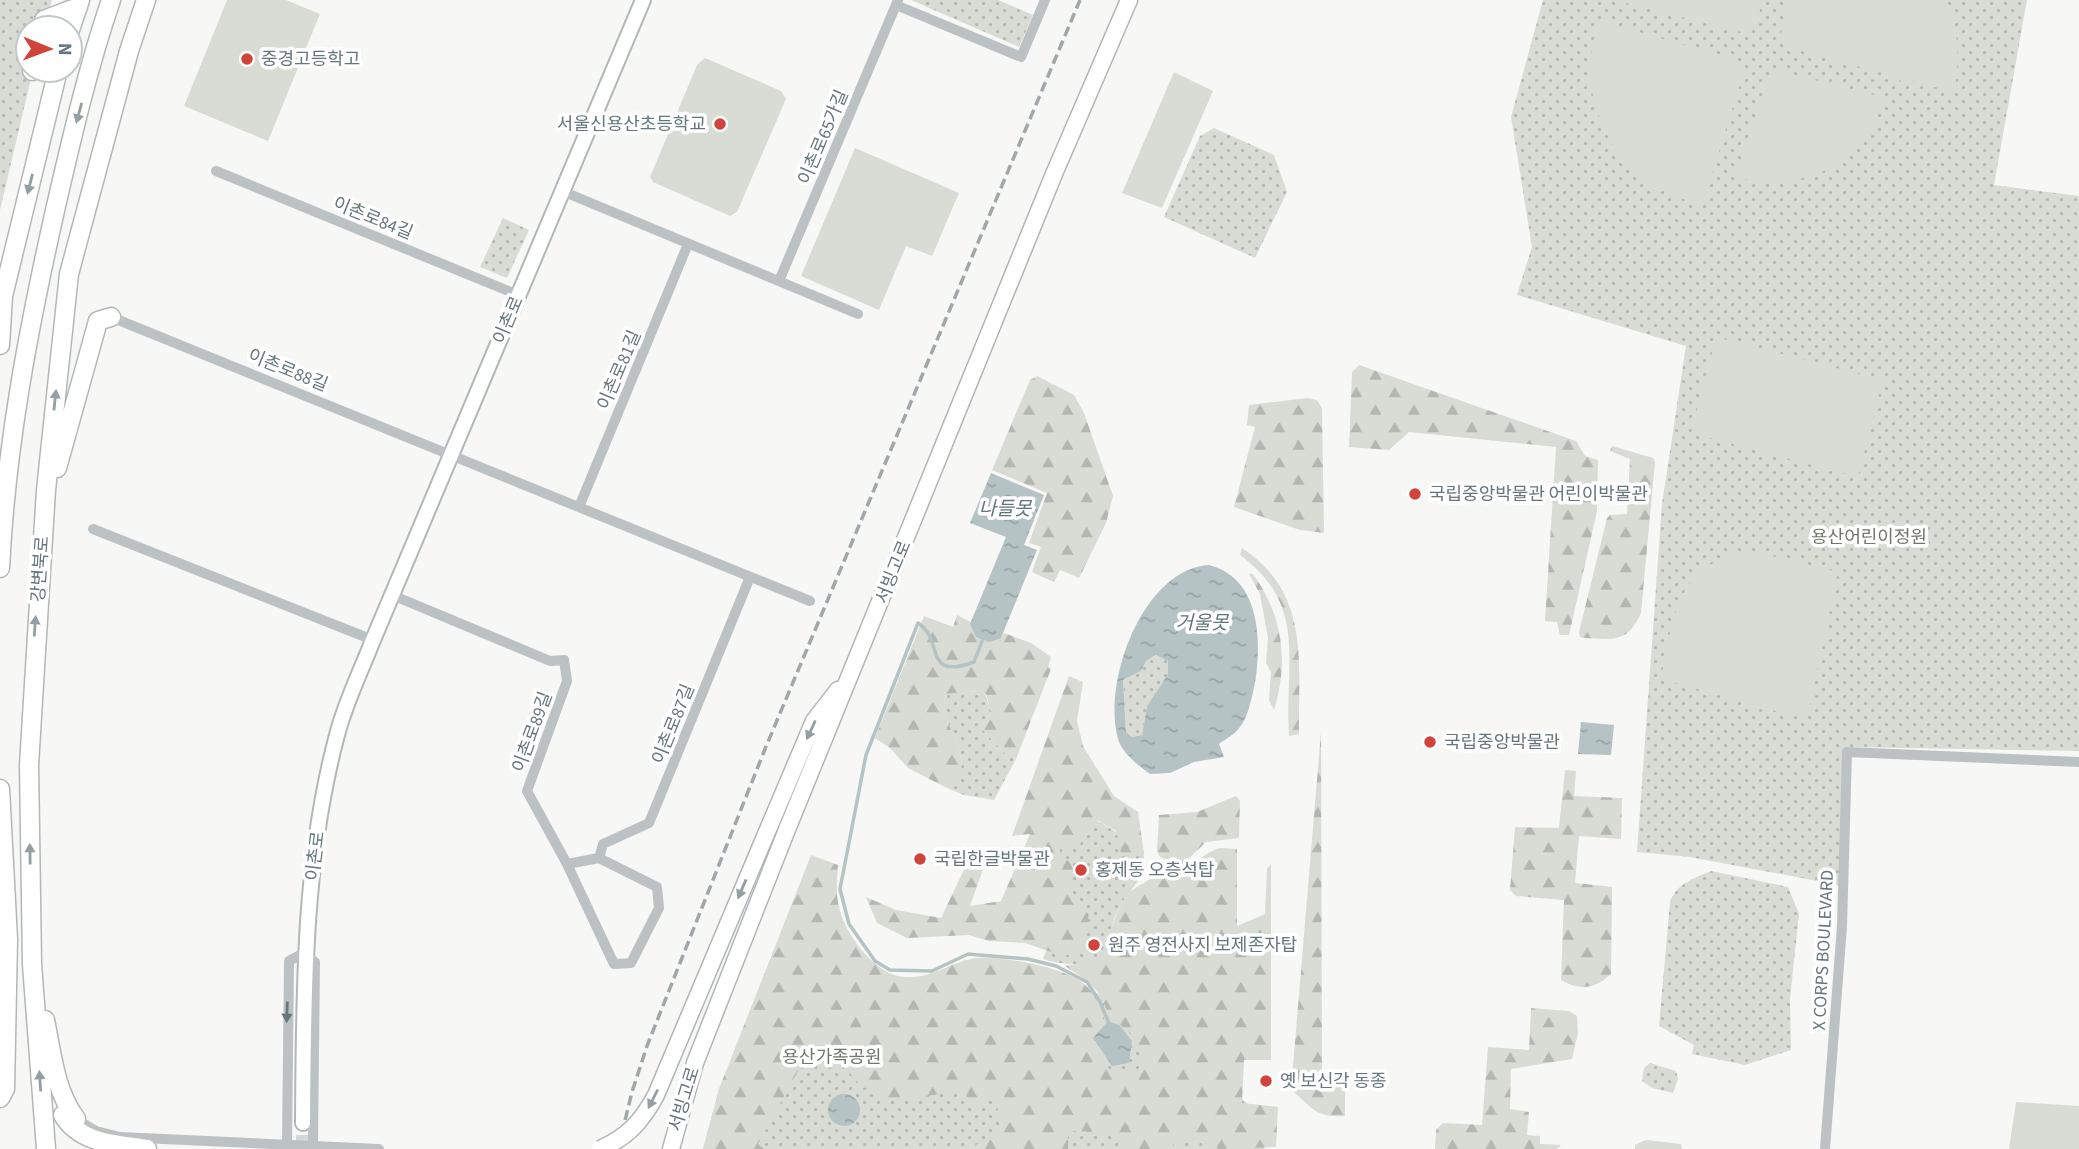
<svg xmlns="http://www.w3.org/2000/svg" width="2079" height="1149" viewBox="0 0 2079 1149" font-family="'Source Sans 3','Noto Sans KR',sans-serif">
<style>
.green{fill:url(#green-dots)}
.forest{fill:url(#forest-firs)}
.pitch{fill:#d8dcd4}
.water{fill:url(#water-ripples);fill-rule:evenodd}
.lines{fill:none;stroke-linecap:round;stroke-linejoin:round}
.stream{stroke:#b5c3c4;stroke-width:3.5}
.secondary-tunnel{stroke:#d2d7d7;stroke-width:14;stroke-dasharray:14 7;stroke-linecap:butt}
.secondary-casing{stroke:#b1b8ba;stroke-width:18}
.primary-casing{stroke:#b0b6b8;stroke-width:19}
.highway-casing{stroke:#b2b7b9;stroke-width:21}
.street{stroke:#bcc2c4;stroke-width:10}
.secondary{stroke:#fff;stroke-width:14}
.primary{stroke:#fff;stroke-width:16}
.highway{stroke:#fff;stroke-width:18}
.rail{stroke:#9fa7aa;stroke-width:3.5;stroke-dasharray:10 5;stroke-linecap:butt}
.primary-bridge-casing{stroke:#b0b6b8;stroke-width:19;stroke-linecap:butt}
.primary-bridge{stroke:#fff;stroke-width:16}
.oneway{fill:#939fa3}
.oneway2{fill:#65767c}
.poi-dot{fill:#d1443b;stroke:#fff;stroke-width:2.5}
.labels{text-anchor:middle;stroke-width:7;stroke-linejoin:round;paint-order:stroke}
.poi-label{font-size:18px;fill:#65767c;stroke:#fff;text-anchor:start}
.street-label{font-size:18px;fill:#65767c;stroke:#fff}
.park-label{font-size:18px;fill:#6e7a68;stroke:#fff}
.water-label{font-size:19px;font-style:italic;fill:#607577;stroke:#fff}
</style>
<defs>
<pattern id="green-dots" width="8" height="8" patternUnits="userSpaceOnUse" patternTransform="scale(1.75)"><rect width="8" height="8" fill="#d8dcd4"/><path d="M2 2h.1M6 6h.1" fill="none" stroke="#b3b7b1" stroke-width="1.8" stroke-linecap="round"/></pattern>
<pattern id="forest-firs" width="22" height="20" patternUnits="userSpaceOnUse" patternTransform="scale(1.75)"><rect width="22" height="20" fill="#d8dcd4"/><path d="M5 1l3.5 6h-7zM16 11l3.5 6h-7z" fill="#b3b7b1"/></pattern>
<pattern id="water-ripples" width="26" height="14" patternUnits="userSpaceOnUse" patternTransform="scale(1.75)"><rect width="26" height="14" fill="#b5c3c4"/><path d="M2 4q2-2 4 0t4 0M15 11q2-2 4 0t4 0" fill="none" stroke="#97a3a4"/></pattern>
</defs>
<rect width="100%" height="100%" fill="#f7f7f5"/>
<path class="green" d="M0,0H52L44,28H28V70H33L0,210Z
M911,0H998L1033,15L1019,47Z
M1543,0H2027L1994,185L2079,196V751L1847,747L1839,885L1690,857L1637,852L1662,504L1686,346L1517,295L1532,247L1511,117Z
M1214,128L1274,155L1287,192L1255,258L1164,217L1200,136Z
M503,218L529,230L507,278L480,267Z
M1157,655L1168,661V674L1147,706L1142,735L1132,737L1126,732L1123,680L1141,671L1146,661Z
M979,691L985,693L991,712L981,728L1004,753L1016,759L994,800L964,795L945,787C987,765 934,724 946,694Z
M1073,806L1143,848C1148,882 1132,883 1118,910C1112,922 1111,934 1106,946C1096,970 1061,965 1043,959L1049,943L1052,859Z
M1711,871L1788,887L1799,914L1790,999L1791,1050L1745,1065L1692,1054L1694,1045L1659,1026L1670,902C1677,883 1693,879 1711,871Z
M807,905L887,984L1041,969L1135,1010L1260,1114L1264,1149H703L719,1089Z
M1650,1063L1676,1071L1678,1079L1673,1093L1652,1088L1642,1081L1644,1068Z"/>
<path class="forest" d="M1359,365L1576,441L1585,456L1598,460L1597,511L1569,635H1560L1557,622L1545,621L1556,447L1409,432L1389,450L1349,447L1352,372Z
M1037,376L1074,395L1084,413L1113,496L1106,523L1079,578L1060,570L1054,582L1032,572L1041,547L1029,543L1047,493L992,470L1030,380Z
M1308,398L1317,400L1322,408L1324,533L1300,530L1234,507L1255,427L1247,425L1249,405Z
M1612,446L1653,458L1655,462L1641,613C1627,644 1613,639 1584,638L1580,637L1579,632L1607,518L1610,515L1627,514L1630,459L1610,451Z
M1242,548C1311,594 1298,662 1299,734L1289,736C1284,662 1309,606 1240,555Z
M1249,574H1253C1283,616 1289,661 1274,710L1269,700L1271,672L1266,663L1268,638L1260,594Z
M957,615L1001,638L1004,633L1031,643L1051,657L1048,667L1051,669L1016,759L1004,753L981,728L991,712L986,694L979,691L946,694C934,723 987,766 945,787L908,768L890,748L875,738L924,616L953,627Z
M1069,676L1083,682L1077,721L1083,746L1114,796L1138,812L1144,854L1121,853L1116,831L1097,820L1078,847L1061,844L1059,857L1073,863V895L1089,912L1085,940L1072,954L1063,956L1025,943L989,941L969,935L907,938L877,923L866,897L896,910L941,918L972,853L986,861L970,906L1001,901L1030,834L1012,836Z
M1321,732L1322,1071L1337,1072V1082L1345,1083V1116C1314,1118 1313,1107 1291,1090Z
M1565,770L1576,771L1574,796L1622,798L1621,839L1579,836L1575,883L1612,887L1611,974C1595,989 1579,991 1561,980L1564,900L1516,896L1510,890L1515,827L1559,828Z
M1236,796L1240,801L1239,838L1206,842L1182,865L1160,857L1157,851L1159,815L1197,812Z
M1221,848L1237,849V926L1265,914L1267,869L1271,864V1060H1244L1242,1103L1278,1107L1276,1147L1219,1149L1188,1137L1175,1141L1171,1149H1127L1109,1132L1068,1131V1149H971L999,1128L997,1099H987L975,1107L971,1105L964,1091L887,1101L875,1086L863,1088L848,1071L826,1057L799,1069L758,1144L764,1149H703L719,1089L811,855L838,865C837,877 836,891 838,902C842,931 875,976 905,977C933,979 951,961 977,958C1002,956 1065,967 1084,984C1095,993 1100,1008 1104,1021L1095,1031L1093,1042L1110,1070H1138C1146,1048 1131,1027 1110,1020C1101,989 1091,983 1065,966C1075,964 1088,962 1097,956C1110,948 1113,909 1129,893C1137,885 1148,883 1155,874L1186,877C1196,863 1203,852 1221,848Z
M1531,1008L1569,1011L1577,1016L1578,1033L1572,1059L1511,1069L1510,1109L1529,1112L1527,1135L1540,1136V1144L1561,1145L1557,1149H1435L1436,1130L1443,1123L1482,1125L1488,1047L1529,1050Z"/>
<path class="pitch" d="M227,0H286L320,14L268,141L184,106Z
M1614,0H1762L1756,29L1745,33Z
M1788,0H1947C1959,31 1960,60 1954,92L1908,80L1903,84L1897,77L1786,47L1780,38Z
M1600,21L1737,60L1744,71L1703,203C1620,194 1568,97 1600,21Z
M705,58L781,91L786,99L737,212L730,216L653,182L650,177L697,65Z
M1780,71L1882,97C1872,164 1796,195 1736,177L1770,75Z
M1174,72L1213,91L1162,208L1122,193Z
M855,148L959,193L932,256L906,246L879,310L801,276Z
M1716,337L1883,380L1858,477L1691,433Z
M1750,551L1838,572L1808,715L1801,718L1661,679C1674,616 1676,563 1750,551Z
M2016,1102L2079,1106V1149H2009Z
M1646,1140L1681,1144L1682,1149H1635V1145Z"/>
<path class="water" d="M991,473L1044,495L1024,545L1037,550L1001,638L989,642L976,637L970,624L1006,537L970,523Z
M1209,565C1260,578 1262,639 1255,683C1252,697 1248,717 1240,727C1235,734 1226,739 1219,744L1224,757L1194,762L1170,773L1150,774C1139,766 1122,753 1118,739C1102,682 1143,569 1209,565ZM1156,655L1168,661V674L1147,706L1142,735L1132,737L1126,732L1123,680L1141,671L1146,661Z
M1581,722L1614,725L1611,755L1578,754Z
M1108,1021L1119,1025L1132,1041L1129,1063L1112,1066L1093,1038Z
M828 1110a16 16 0 1 1 32 0a16 16 0 1 1-32 0Z"/>
<g class="lines">
<path class="stream" d="M982,641L974,662C922,681 945,640 918,623L866,755L840,889L849,924L875,961L890,970L932,971L968,954L1028,959L1056,966L1087,982L1100,1002L1108,1021"/>
<path class="secondary-tunnel" d="M303,1149V1123"/>
<g class="secondary-casing">
<path id="secondary" d="M303,1123C304,993 303,862 337,735C345,703 361,671 373,640L643,0"/>
</g>
<g class="primary-casing">
<path id="primary" d="M769,827L814,721L838,690
M671,1149L695,1063L786,832L1054,174L1129,0"/>
</g>
<g class="highway-casing">
<path id="highway" d="M48,28L44,20L78,7
M70,30L80,0
M32,71V70
M0,345L3,296L58,70
M57,468L98,321L111,317
M0,568C6,444 29,326 56,206C72,137 88,67 111,0
M0,789L8,939L5,1089L0,1098
M45,1020C52,1054 55,1091 76,1119
M63,1115C80,1144 116,1144 147,1149
M46,1149L32,964L29,765L46,490L69,274L129,51L146,0"/>
</g>
<path class="street" d="M896,5L1021,57L1045,0
M216,171L518,295
M562,191L858,314
M779,281L898,0
M111,317L810,601
M579,507L688,244
M93,529L373,640
M392,595L550,661L564,660L567,681L527,791L567,864L614,964L631,963L659,908L657,887L599,858L567,864
M599,858L603,844L649,823L750,577
M76,1119L96,1131L120,1137L379,1149
M287,1144L289,961L304,953L315,962L313,1145
M1825,1149L1842,926L1847,752L2079,762"/>
<use href="#secondary" class="secondary"/>
<use href="#primary" class="primary"/>
<use href="#highway" class="highway"/>
<path class="rail" d="M618,1149L632,1092L647,1046L765,749L1080,0"/>
<g class="primary-bridge-casing">
<path id="primary-bridge" d="M600,1149C628,1137 642,1121 656,1095L769,827"/>
</g>
<use href="#primary-bridge" class="primary-bridge"/>
</g>
<defs><path id="oneway-solid" d="M-6-.8H1V-3.2L6.5 0L1 3.2V.8H-6Z" transform="scale(1.75)"/></defs>
<g class="oneway">
<use href="#oneway-solid" transform="translate(79 113) rotate(105)"/>
<use href="#oneway-solid" transform="translate(30 184) rotate(104)"/>
<use href="#oneway-solid" transform="translate(55 400) rotate(-84)"/>
<use href="#oneway-solid" transform="translate(35 626) rotate(-86)"/>
<use href="#oneway-solid" transform="translate(811 730) rotate(115)"/>
<use href="#oneway-solid" transform="translate(30 854) rotate(-91)"/>
<use href="#oneway-solid" transform="translate(742 889) rotate(113)"/>
<use href="#oneway-solid" transform="translate(40 1081) rotate(-94)"/>
<use href="#oneway-solid" transform="translate(653 1099) rotate(117)"/>
</g>
<use class="oneway2" href="#oneway-solid" transform="translate(287 1012) rotate(92)"/>
<g class="poi-dot">
<circle cx="247" cy="59" r="7"/>
<circle cx="720" cy="124" r="7"/>
<circle cx="1415" cy="494" r="7"/>
<circle cx="1430" cy="742" r="7"/>
<circle cx="920" cy="859" r="7"/>
<circle cx="1081" cy="870" r="7"/>
<circle cx="1094" cy="945" r="7"/>
<circle cx="1266" cy="1081" r="7"/>
</g>
<g class="labels">
<g class="poi-label">
<text x="261" y="65">중경고등학고</text>
<text x="706" y="130" text-anchor="end">서울신용산초등학교</text>
<text x="1429" y="500">국립중앙박물관 어린이박물관</text>
<text x="1444" y="748">국립중앙박물관</text>
<text x="934" y="865">국립한글박물관</text>
<text x="1095" y="876">홍제동 오층석탑</text>
<text x="1108" y="951">원주 영전사지 보제존자탑</text>
<text x="1280" y="1087">옛 보신각 동종</text>
</g>
<g class="street-label">
<text transform="translate(823 137) rotate(-67)" y="6">이촌로65가길</text>
<text transform="translate(373 218) rotate(22)" y="6">이촌로84길</text>
<text transform="translate(508 320) rotate(-67)" y="6">이촌로</text>
<text transform="translate(288 370) rotate(22)" y="6">이촌로88길</text>
<text transform="translate(619 370) rotate(-67)" y="6">이촌로81길</text>
<text transform="translate(40 569) rotate(-86)" y="6">강변북로</text>
<text transform="translate(893 572) rotate(-68)" y="6">서빙고로</text>
<text transform="translate(673 724) rotate(-68)" y="6">이촌로87길</text>
<text transform="translate(532 732) rotate(-70)" y="6">이촌로89길</text>
<text transform="translate(315 856) rotate(-83)" y="6">이촌로</text>
<text transform="translate(1823 950) rotate(-87)" y="6">X CORPS BOULEVARD</text>
<text transform="translate(684 1099) rotate(-73)" y="6">서빙고로</text>
</g>
<g class="park-label">
<text x="1869" y="543">용산어린이정원</text>
<text x="832" y="1063">용산가족공원</text>
</g>
<g class="water-label">
<text x="1005" y="515">나들못</text>
<text x="1202" y="629">거울못</text>
</g>
</g>
<g transform="translate(49 49) rotate(91)"><circle r="33" fill="#ffffff" stroke="#c1c8cb" stroke-width="2"/>
<path d="M0-5L12 26L0 18L-12 26Z" fill="#d1443b"/>
<text y="-10" font-size="19" font-weight="bold" text-anchor="middle" fill="#65767c">N</text>
</g>
</svg>
